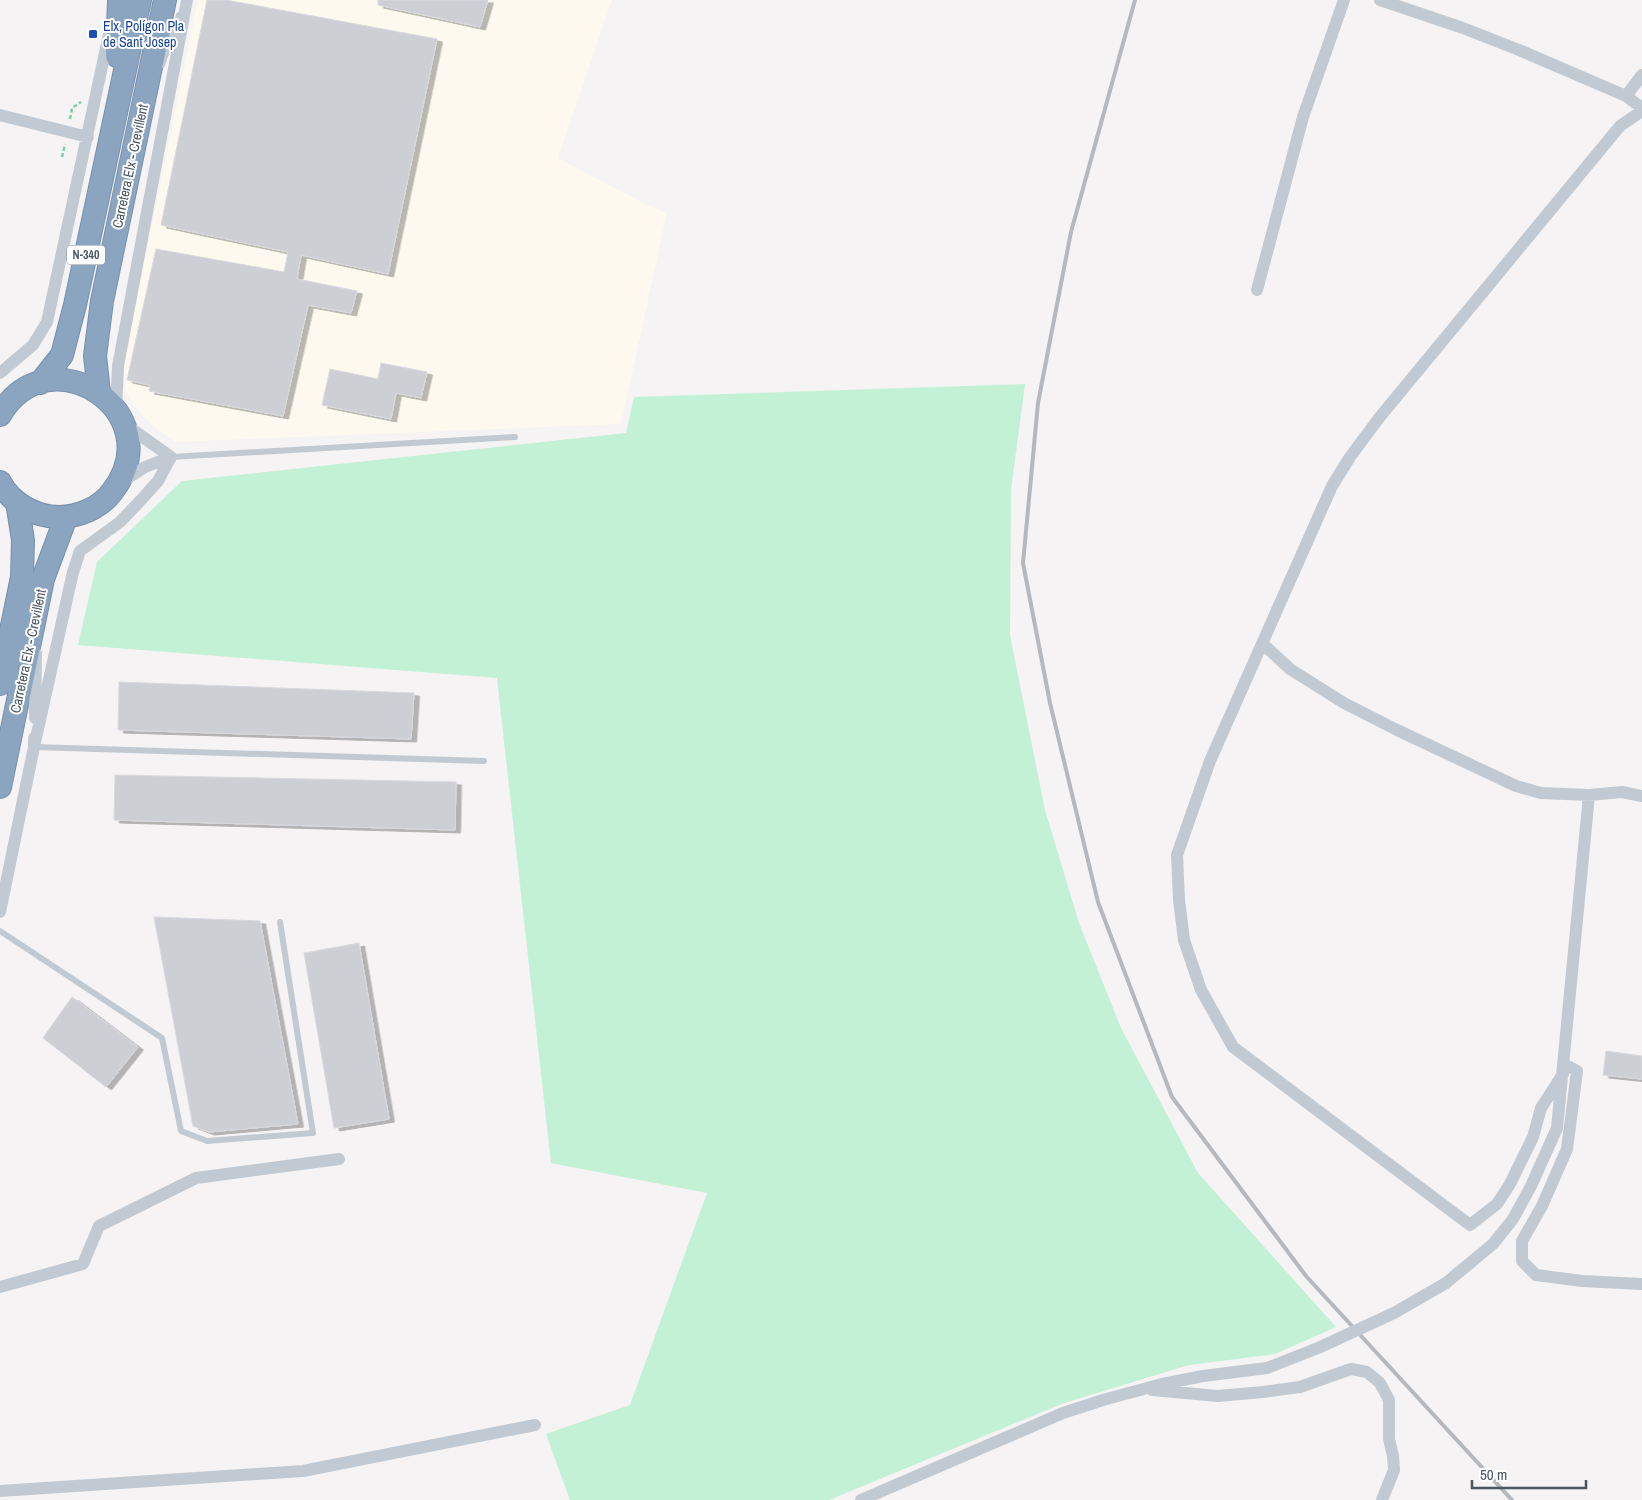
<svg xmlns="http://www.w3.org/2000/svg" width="1642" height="1500" viewBox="0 0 1642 1500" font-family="'Archivo Narrow',sans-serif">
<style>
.commercial{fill:#fdf9ef}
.green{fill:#c3f1d5}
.building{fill:#cdcfd5;stroke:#d7d9de;filter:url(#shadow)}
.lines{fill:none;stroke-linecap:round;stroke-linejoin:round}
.highway-casing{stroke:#7690ad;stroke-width:24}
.path{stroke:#7ad0a6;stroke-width:2.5;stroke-dasharray:4 2.5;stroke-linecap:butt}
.lane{stroke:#c1cad2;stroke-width:6}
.street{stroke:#c1cad2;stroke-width:12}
.highway{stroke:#8ba5c1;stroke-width:22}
.rail{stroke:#b5b8bd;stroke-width:4}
.street-bridge{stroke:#c1cad2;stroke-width:12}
.transit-dot{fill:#1a4fb4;stroke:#fff;stroke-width:2}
.labels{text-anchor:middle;stroke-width:4;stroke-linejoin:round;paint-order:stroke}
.shield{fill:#fff;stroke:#808990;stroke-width:1}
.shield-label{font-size:12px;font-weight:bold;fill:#4a5661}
.transit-label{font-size:14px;fill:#164399;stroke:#fff;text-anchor:start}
.street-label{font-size:14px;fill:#4a5661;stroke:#fff}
</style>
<defs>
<filter id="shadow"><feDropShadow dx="5.5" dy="3" stdDeviation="0" flood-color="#0004"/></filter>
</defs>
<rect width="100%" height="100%" fill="#f5f3f3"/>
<path class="commercial" d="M198,0H612L558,158L643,203L667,213L621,424L175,442L158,430L141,414L125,392L124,363Z"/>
<path class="green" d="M1025,384L1011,490L1010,635L1045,810L1079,923L1121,1028L1198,1173L1336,1327L1275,1354L1189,1365L1064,1403L829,1500H570L546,1434L630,1405L707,1193L551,1163L497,678L78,645L97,562L182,481L626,433L634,397Z"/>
<path class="building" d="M207,0H226L437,39L388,274L301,255L297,279L357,291L351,313L308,305L283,416L149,391L150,385L127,380L156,249L284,272L288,252L161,225Z
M378,0H488L480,27L378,5Z
M381,363L427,372L421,398L396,393L391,419L322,405L330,369L378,379Z
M119,682L414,693L411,739L118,730Z
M115,775L456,782L455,830L114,820Z
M154,917L260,921L298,1124L209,1132L193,1126Z
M359,943L389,1119L334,1128L304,953Z
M72,997L138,1047L106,1087L43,1038Z
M1606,1051L1642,1056V1079L1603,1075Z"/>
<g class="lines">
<g class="highway-casing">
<path id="highway" d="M117,56L119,0
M40,383L62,355L75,305L140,0
M99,392L95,356L102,301L165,0
M0,415C49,331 173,413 112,492C100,508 78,517 59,517C35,517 11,503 0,482
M0,684L22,577L23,540L17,502
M0,787L43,579L66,517"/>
</g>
<path class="path" d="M70,119L72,108L81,102
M62,157L65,144"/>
<path class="lane" d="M162,65L179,15
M171,457L515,437
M34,747L484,761
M0,931L162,1038L181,1131L207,1141L313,1133L280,922"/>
<path class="street" d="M1380,0L1463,28L1519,50L1626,96L1642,108
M1626,96L1642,75
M0,115L88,137
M1257,290L1303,117L1344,0
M0,373L33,345L47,322L109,34
M116,410L118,366L187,0
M126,425L171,457
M120,483L145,467L171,457
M1263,644L1290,669L1344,703L1397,730L1516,786L1541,793L1589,795L1622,792L1642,796
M35,718L36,653
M34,747L73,572L80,551L120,522L141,500L158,481L171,457
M0,912L34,747V738
M1564,1064L1577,1071L1567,1149L1542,1206L1522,1241V1261L1536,1275L1582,1281L1642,1284
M1563,1074L1541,1108L1533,1137L1510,1184L1497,1204L1470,1225L1233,1047L1201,990L1184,940L1179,900L1177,855L1210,761L1332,486L1350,457L1379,418L1620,126L1642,111
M1446,1283L1493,1244L1513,1219L1531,1186L1557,1128L1589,795
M0,1287L83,1264L99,1226L196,1178L339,1159
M1152,1390L1218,1396L1263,1392L1300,1387L1351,1369L1367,1372L1380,1383L1389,1400V1439L1393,1456L1394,1470L1382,1500
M0,1491L303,1471L535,1425
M861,1500L1063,1413L1103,1400L1162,1384L1203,1376L1267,1368"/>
<use href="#highway" class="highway"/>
<path class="rail" d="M1135,0L1071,232L1038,403L1023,563L1050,703L1098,902L1172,1097L1306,1276L1512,1500"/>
<path class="street-bridge" d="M1267,1368L1318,1348L1394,1313L1446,1283"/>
</g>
<rect class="transit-dot" x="88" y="29" width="10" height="10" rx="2.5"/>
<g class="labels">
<rect class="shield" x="67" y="245.5" width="38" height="19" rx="4"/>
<g class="shield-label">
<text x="86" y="259">N-340</text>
</g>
<g class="transit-label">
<text x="103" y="31">Elx, Polígon Pla<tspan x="103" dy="16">de Sant Josep</tspan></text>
</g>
<g class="street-label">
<text transform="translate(130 166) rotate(-78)" y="5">Carretera Elx - Crevillent</text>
<text transform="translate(28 651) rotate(-78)" y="5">Carretera Elx - Crevillent</text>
</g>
</g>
<path d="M1472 1480v8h114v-8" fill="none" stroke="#4a5661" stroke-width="2.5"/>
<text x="1480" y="1480" font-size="15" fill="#4a5661" stroke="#ffffff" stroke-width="4" paint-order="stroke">50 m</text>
</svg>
